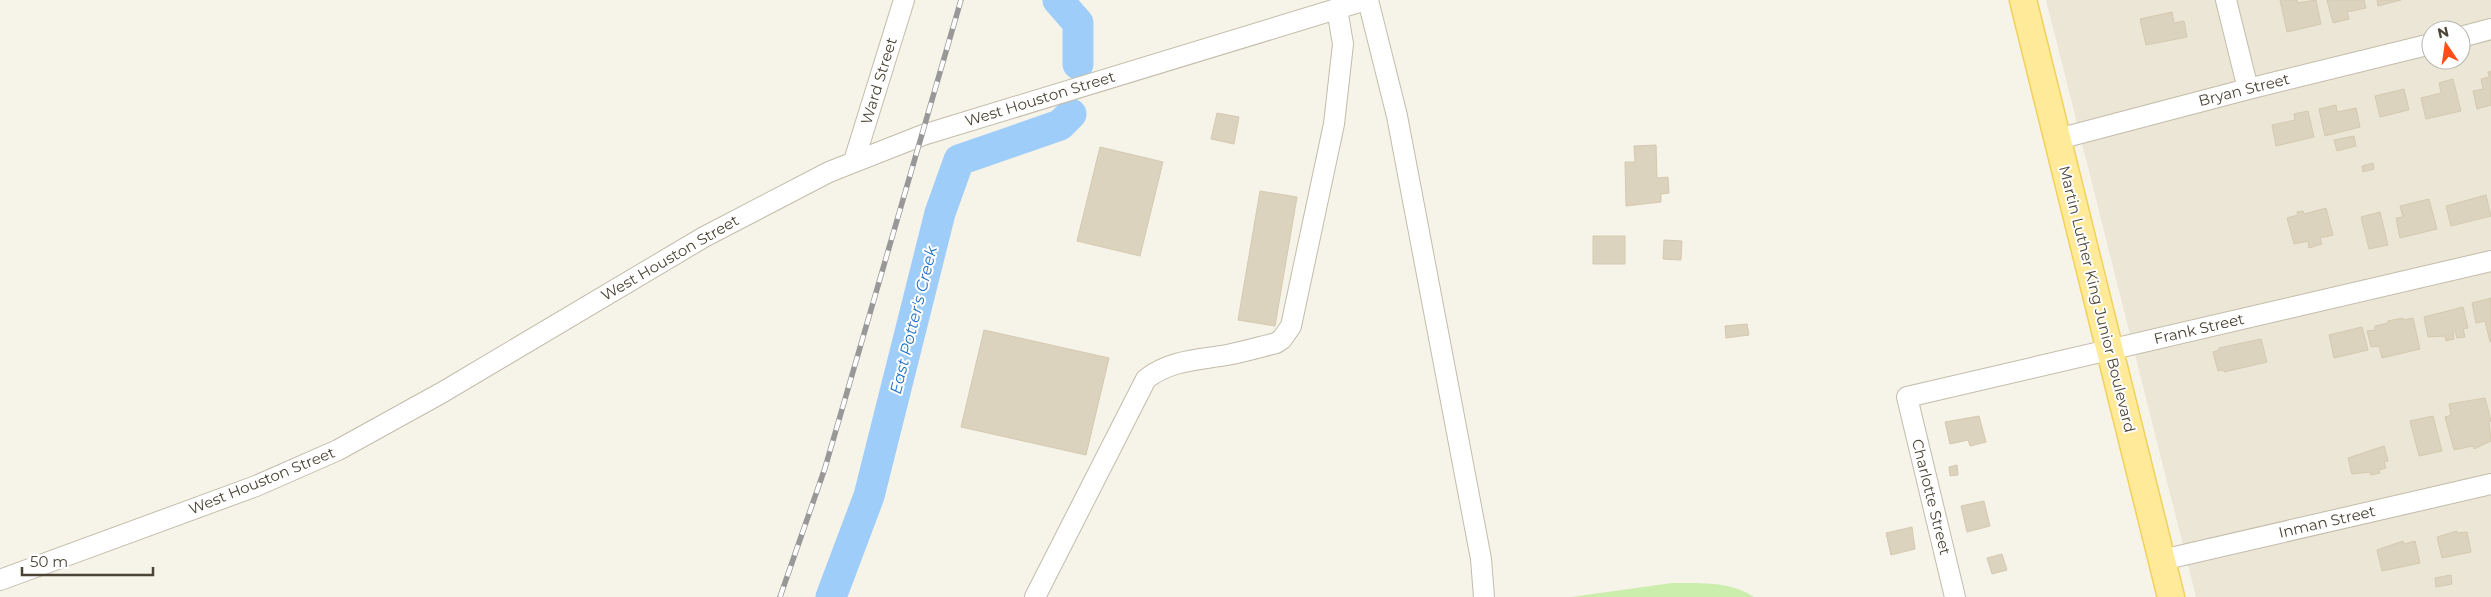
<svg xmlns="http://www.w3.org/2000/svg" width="2491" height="597" viewBox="0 0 2491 597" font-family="Montserrat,sans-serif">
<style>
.residential{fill:#ebe6d6;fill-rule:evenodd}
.green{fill:#cceead}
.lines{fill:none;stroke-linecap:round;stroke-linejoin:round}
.river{stroke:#9fcdf9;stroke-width:31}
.building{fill:#dcd3bf;stroke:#d5c9af}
.minor-casing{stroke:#c3bcaa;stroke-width:22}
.major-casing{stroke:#f2d15b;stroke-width:29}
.minor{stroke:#fff;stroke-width:20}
.major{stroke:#ffea99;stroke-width:26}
.rail-casing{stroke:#989898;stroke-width:5.5}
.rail{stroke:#fff;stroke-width:4;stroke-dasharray:11;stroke-linecap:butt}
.labels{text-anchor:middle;stroke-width:4;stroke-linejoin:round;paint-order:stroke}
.street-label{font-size:15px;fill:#4b4436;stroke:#fff}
.water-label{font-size:16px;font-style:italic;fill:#2172c4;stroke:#fff}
</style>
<rect width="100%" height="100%" fill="#f6f3e9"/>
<path class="residential" d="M2046,0H2491V597H2196ZM2431,30H2461V60H2431Z"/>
<path class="green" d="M1672,583C1699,583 1731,581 1754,597H1571Z"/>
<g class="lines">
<path class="river" d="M1058,0L1078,23V64
M831,597L869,496L940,213L959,160L1060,125L1071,114"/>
</g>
<path class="building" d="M2280,0H2297V3L2316,0L2321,24L2287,32Z
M2327,0H2364L2366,8L2347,12L2349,19L2333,23Z
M2377,0H2401L2378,6Z
M2172,12L2174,23L2184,21L2187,37L2146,45L2140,19Z
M2491,71V105L2477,109L2473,91L2483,89L2481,79L2489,77L2488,72Z
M2453,79L2461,111L2426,119L2421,98L2441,93L2439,83Z
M2404,89L2409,110L2380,117L2375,96Z
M2336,105L2337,112L2356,108L2360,127L2325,136L2319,109Z
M2308,111L2314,137L2276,146L2272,125L2295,120L2294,114Z
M1217,113L1239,117L1234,144L1211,139Z
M2354,136L2356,146L2337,151L2334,140Z
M1656,145L1657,178L1668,177L1669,193L1661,194V202L1626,206L1625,162H1635L1634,146Z
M1100,147L1163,162L1140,256L1077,241Z
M2373,163L2374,169L2363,172L2362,166Z
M1260,191L1297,197L1275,326L1238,320Z
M2486,195L2491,216L2451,226L2446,206Z
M2429,199L2437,229L2400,238L2396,218L2403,217L2400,206Z
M2326,208L2333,235L2320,238L2322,244L2309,248L2308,241L2294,244L2287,218L2298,215L2297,212L2303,211L2304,214Z
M2380,212L2388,245L2369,249L2361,217Z
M1593,236H1625V264H1593Z
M1664,240L1682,241L1681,260L1663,259Z
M2491,298V342H2490L2485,321L2476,323L2472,303Z
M2463,307L2468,328L2463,329L2465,337L2457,338L2455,331H2453L2454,339L2446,341L2445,336L2428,337L2424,317Z
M2403,318V320L2413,318L2420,349L2382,358L2379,346L2371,347L2367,331L2375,330V326L2388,323V321Z
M1747,324L1749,335L1726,338L1725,326Z
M2362,327L2368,350L2334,358L2329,335Z
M984,330L1109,358L1086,455L961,427Z
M2261,339L2267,362L2224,372L2223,370L2218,371L2213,352L2219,350V348Z
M2485,398L2491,421L2489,422L2491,441L2474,449L2473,446L2454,450L2445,417L2451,415L2449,404Z
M1979,416L1986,442L1970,446L1968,440L1950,444L1945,422Z
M2433,416L2442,451L2419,456L2410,421Z
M2384,446L2388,461L2384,462L2386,468L2379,470L2380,473L2371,475L2370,472L2352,474L2348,458Z
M1957,465L1958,475L1950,476L1949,467Z
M1984,501L1990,526L1967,532L1961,506Z
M1912,527L1915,549L1891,555L1886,533Z
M2457,531V533L2467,532L2471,552L2442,558L2437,537Z
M2403,541L2404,544L2415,541L2420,563L2382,571L2377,550Z
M2002,554L2007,570L1992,574L1987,558Z
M2451,575L2452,584L2436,587L2435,578Z"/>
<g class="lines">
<g class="minor-casing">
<path id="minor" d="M1368,0L1397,116L1481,559L1484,597
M2226,0L2248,89
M2461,37L2491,29
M2058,139L2248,89L2431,44
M854,161L904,0
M2162,560L2491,484
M0,580L256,486L338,450L443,392L704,237L829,172L923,135L1366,0
M1035,597L1146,379C1170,360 1198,360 1227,355C1243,352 1260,347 1276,343L1282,339L1291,326L1334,124L1343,44L1337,9
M1955,597L1907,397L2491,261"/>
</g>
<g class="major-casing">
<path id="major" d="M2023,0L2171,597"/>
</g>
<use href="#minor" class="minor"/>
<use href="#major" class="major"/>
<g class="rail-casing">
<path id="rail" d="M780,597L825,468L961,0"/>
</g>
<use href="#rail" class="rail"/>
</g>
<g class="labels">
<g class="street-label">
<text transform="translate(879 81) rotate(-73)" y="5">Ward Street</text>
<text transform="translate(2244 90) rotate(-14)" y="5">Bryan Street</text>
<text transform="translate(1040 99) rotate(-17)" y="5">West Houston Street</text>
<text transform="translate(670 258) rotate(-30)" y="5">West Houston Street</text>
<text transform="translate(2097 299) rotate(76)" y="5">Martin Luther King Junior Boulevard</text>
<text transform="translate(2199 329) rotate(-13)" y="5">Frank Street</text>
<text transform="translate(262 481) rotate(-22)" y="5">West Houston Street</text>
<text transform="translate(1931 497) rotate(76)" y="5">Charlotte Street</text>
<text transform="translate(2327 522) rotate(-13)" y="5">Inman Street</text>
</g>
<g class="water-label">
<text transform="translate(913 320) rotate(-76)" y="6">East Potter's Creek</text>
</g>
</g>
<g transform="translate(2446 45) rotate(347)"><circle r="24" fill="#ffffff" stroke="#b7b4af"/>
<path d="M0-4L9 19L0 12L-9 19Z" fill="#ff4d17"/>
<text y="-8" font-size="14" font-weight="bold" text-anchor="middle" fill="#4b4436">N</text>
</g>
<path d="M22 567v8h131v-8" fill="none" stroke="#4b4436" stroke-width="2.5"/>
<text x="30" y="567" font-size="15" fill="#4b4436" stroke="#ffffff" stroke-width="4" paint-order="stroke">50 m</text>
</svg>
